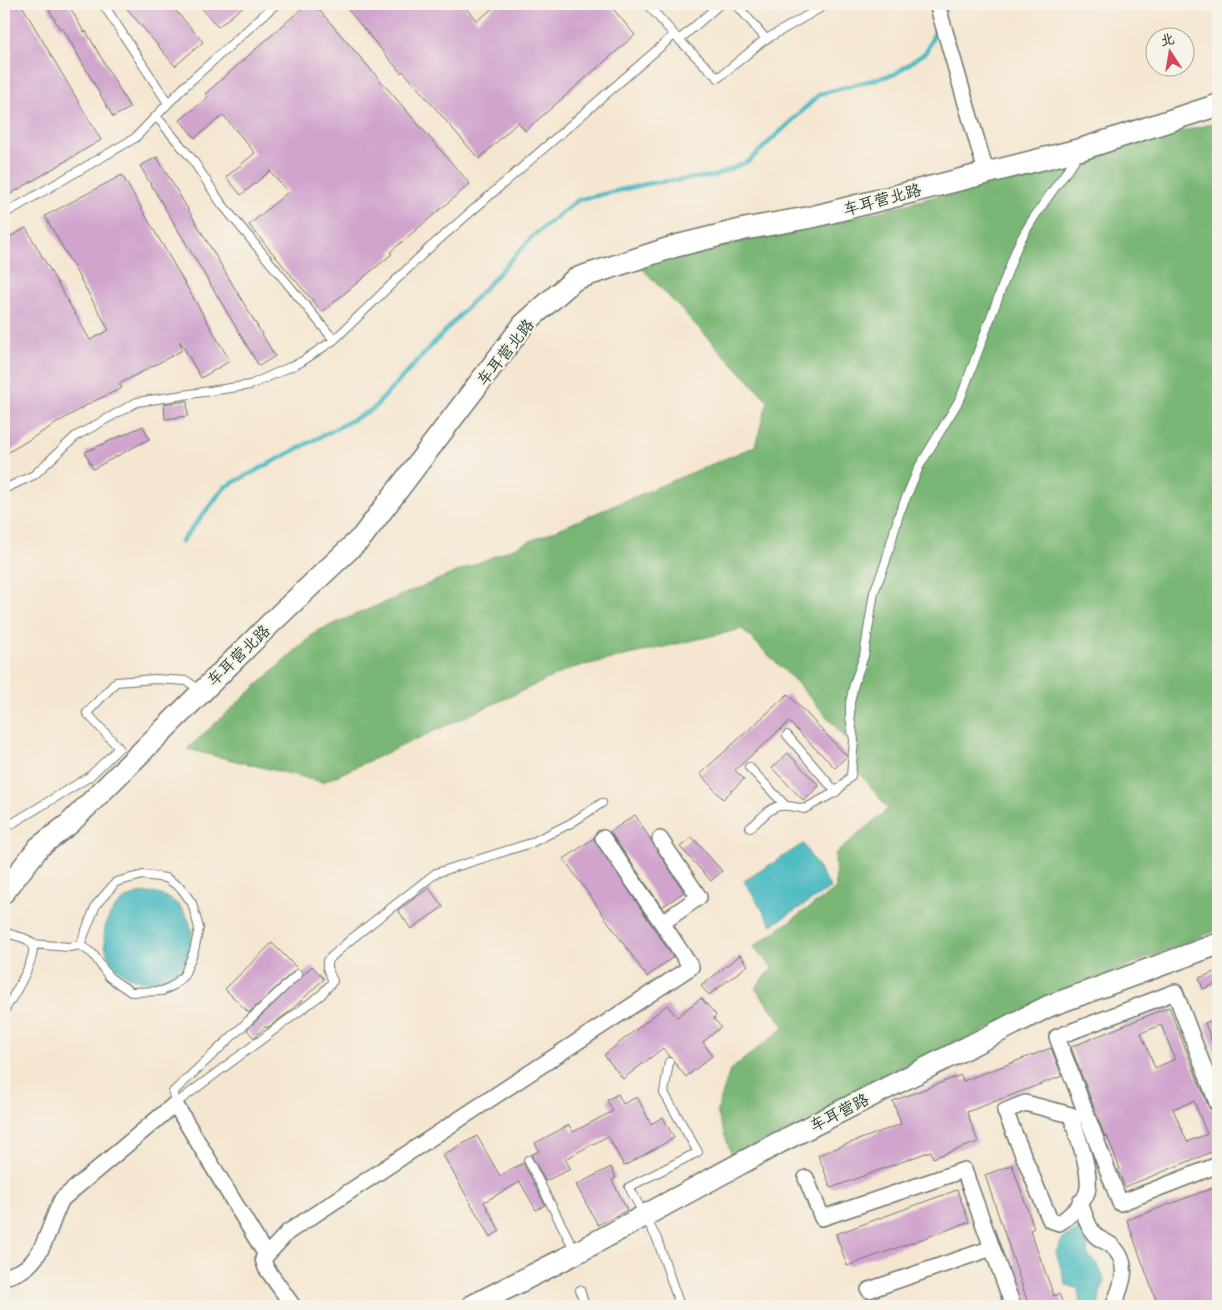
<svg xmlns="http://www.w3.org/2000/svg" width="1222" height="1310" viewBox="0 0 1222 1310" font-family="Mynerve,'LXGW WenKai TC',sans-serif">
<style>
.forest{fill:#7ab776;stroke:#4c7a55}
.water{fill:#4dbbc2;stroke:#367c7b}
.lines{fill:none;stroke-linecap:round;stroke-linejoin:round}
.stream{stroke:#4dbbc2;stroke-width:4.5}
.building{fill:#d0a4cd;fill-rule:evenodd}
.lane-casing{stroke:#6a786b;stroke-width:10}
.street-casing{stroke:#6a786b;stroke-width:18}
.secondary-casing{stroke:#6a786b;stroke-width:24}
.lane{stroke:#fff;stroke-width:8}
.street{stroke:#fff;stroke-width:15}
.secondary{stroke:#fff;stroke-width:21}
.labels{text-anchor:middle;stroke-width:4.5;stroke-linejoin:round;paint-order:stroke}
.street-label{font-size:16px;fill:#1f3d34;stroke:#f7f3e8}
</style>
<rect width="100%" height="100%" fill="#f7f3e8"/>
<filter id="ink" filterUnits="userSpaceOnUse"><feTurbulence type="fractalNoise" baseFrequency=".02" numOctaves="2"/><feDisplacementMap in="SourceGraphic" scale="10" xChannelSelector="R" yChannelSelector="G"/><feConvolveMatrix kernelMatrix="1 2 1 2 8 2 1 2 1" color-interpolation-filters="sRGB"/></filter>
<filter id="wash" filterUnits="userSpaceOnUse"><feTurbulence type="fractalNoise" baseFrequency=".0096" numOctaves="4" result="noise"/><feDisplacementMap in="SourceGraphic" scale="20" xChannelSelector="R" yChannelSelector="G"/><feGaussianBlur stdDeviation="1.12" result="paint"/><feColorMatrix in="noise" values="0 0 0 0 0 0 0 0 0 0 0 0 0 0 0 0 0 1.4 0 .05"/><feComposite in="paint" operator="in"/></filter>
<g filter="url(#wash)">
<rect width="100%" height="100%" fill="#f5e6d1"/>
<path class="forest" d="M1218,122V930L1047,998L733,1159L717,1112L730,1070L785,1027L755,988L773,968L753,947L836,889L835,854L888,809L856,768L858,752L798,684L742,629L572,668L323,782L187,749L317,631L755,446L768,401L638,264L873,213Z"/>
<path class="water" d="M803,844L831,888L772,925L744,881Z
M104 937a44 44 0 1 1 88 0a44 44 0 1 1-88 0Z
M1076,1231L1084,1233L1089,1237L1087,1254L1098,1265L1105,1281L1100,1293L1099,1304L1094,1306H1080L1078,1289L1066,1285L1056,1252L1063,1238Z"/>
<g class="lines">
<path class="stream" d="M943,13L947,4
M181,542L225,487L373,409L534,235L578,200L651,183L714,176L749,161L820,94L895,74L926,52L938,25"/>
</g>
<g id="blocks">
<path class="building" d="M4,4H21L101,140L4,198Z
M46,4H68L84,32L86,31L130,108L113,117L62,27L60,29Z
M123,4H170L203,42L175,66Z
M198,4H246L218,27Z
M307,4H314L470,184L390,252L392,254L322,312L249,225L288,192L270,171L241,195L226,177L255,153L223,115L195,138L180,120L208,97L205,94Z
M343,4H462L477,21L498,4H609L635,35L525,131L518,122L479,159L403,71L401,73Z
M157,157L275,356L259,366L140,166Z
M122,175L230,361L201,378L180,341L181,351L119,384L122,388L90,403L4,455V240L26,228L90,340L109,330L45,216Z
M187,401L188,416L165,419L164,404Z
M143,426L149,439L93,469L85,452Z
M788,694L847,756L835,768L789,722L735,770L744,779L723,799L700,774Z
M788,753L819,786L804,801L772,768Z
M635,815L684,892L662,907L610,832Z
M692,837L722,871L711,881L680,847Z
M594,838L673,957L647,977L564,859Z
M429,888L443,907L411,929L398,910Z
M272,943L297,968L249,1013L225,989Z
M740,955L748,965L709,995L701,986Z
M312,966L324,979L288,1013L267,1028L266,1026L254,1038L247,1030Z
M1218,971V983L1203,989L1199,978Z
M701,998L716,1015L714,1019L721,1027L703,1042L712,1056L686,1077L663,1048L623,1079L604,1055L667,1005L677,1017Z
M1169,1007L1209,1108L1218,1115V1156L1214,1151L1125,1187L1118,1170L1120,1169L1107,1136L1105,1137L1071,1047ZM1161,1025L1175,1059L1155,1068L1141,1033ZM1194,1101L1207,1134L1187,1142L1173,1109Z
M1218,1018V1056H1217L1205,1023Z
M1051,1048L1062,1076L967,1112L978,1142L933,1158L931,1151L831,1188L818,1155L901,1124L893,1101L961,1075L963,1081Z
M618,1094L623,1104L637,1097L651,1124L663,1117L674,1138L624,1166L608,1136L565,1159L571,1169L545,1181L531,1155L539,1151L535,1143L569,1125L573,1132L613,1111L607,1100Z
M477,1136L500,1176L523,1163L545,1205L536,1210L520,1182L484,1202L500,1231L490,1237L443,1155Z
M1012,1165L1034,1228L1030,1230L1054,1296L1059,1294L1064,1306H1029L985,1175Z
M611,1167L616,1178L612,1180L627,1210L598,1225L576,1185Z
M1218,1186V1306H1158L1127,1220Z
M957,1190L969,1222L847,1266L836,1234Z"/>
</g>
</g>
<g filter="url(#ink)">
<use href="#blocks" fill-opacity="0" stroke="#6a786b" stroke-width="1"/>
<g class="lines">
<g class="lane-casing">
<path id="lane" d="M103,4L168,103
M647,4L679,40L720,4
M736,4L766,39
M156,116L192,159L221,203L334,340
M4,214L135,138L185,86L276,4
M4,489L34,475L76,436L137,402L250,385L301,362L334,340L427,250L674,35L718,78L763,41L827,4
M787,735L836,792
M749,767L784,804
M8,826L89,777L119,748L87,713L116,682L155,679L187,681L201,691
M750,828C773,808 772,801 804,809L836,792L851,776L854,740L850,717V703L854,684L864,656L874,592L885,564L899,514L919,467L961,397L1017,247C1033,214 1058,185 1078,155
M4,932C12,936 27,936 32,944C39,956 11,1000 4,1011
M32,944L69,947L80,945L96,905L116,882L143,875L166,878L181,888L192,903L199,928L194,951L184,975L174,985L162,991L131,992L109,977L93,954L80,945
M298,974L173,1092L175,1104L321,995L333,981L327,968V961L350,940L436,873L531,843L571,823L602,803
M669,1062L664,1093L698,1152L629,1187L657,1239L680,1306
M528,1160L575,1251
M580,1290L585,1306"/>
</g>
<g class="street-casing">
<path id="street" d="M937,4L986,172
M603,838L662,923
M1025,1103L1071,1115C1077,1137 1090,1165 1088,1188C1087,1200 1069,1217 1059,1223L1050,1220L1005,1111Z
M1218,1105L1175,992L1057,1037L1120,1203L1218,1165
M806,1178L822,1218L964,1170L1013,1306
M1080,1202C1084,1213 1088,1229 1097,1237C1101,1240 1107,1242 1111,1245C1132,1263 1122,1286 1113,1306
M4,1277C10,1275 17,1273 22,1270C45,1257 50,1221 62,1199L175,1104L266,1255
M869,1290L992,1248
M293,1306L266,1268L263,1259L288,1232L691,967L662,923L699,897L660,839"/>
</g>
<g class="secondary-casing">
<path id="secondary" d="M4,892L39,847L69,824L272,622L362,537L524,324L575,279L676,246L745,229L812,217L1082,149L1218,105
M472,1306L576,1253L780,1142L1049,1006L1218,944"/>
</g>
<use href="#lane" class="lane"/>
<use href="#street" class="street"/>
<use href="#secondary" class="secondary"/>
</g>
</g>
<g class="labels">
<g class="street-label">
<text transform="translate(882 199) rotate(-15)" y="6">车耳营北路</text>
<text transform="translate(505 352) rotate(-51)" y="6">车耳营北路</text>
<text transform="translate(238 655) rotate(-44)" y="6">车耳营北路</text>
<text transform="translate(839 1112) rotate(-27)" y="6">车耳营路</text>
</g>
</g>
<rect width="1222" height="1310" fill="none" stroke="#f7f3e8" stroke-width="20"/>
<g transform="translate(1170 52) rotate(348)"><circle r="24" fill="#f7f3e8" stroke="#a1aaa0"/>
<path d="M0-4L9 19L0 12L-9 19Z" fill="#d1495b"/>
<text y="-8" font-size="14" font-weight="bold" text-anchor="middle" fill="#1f3d34">北</text>
</g>
</svg>
